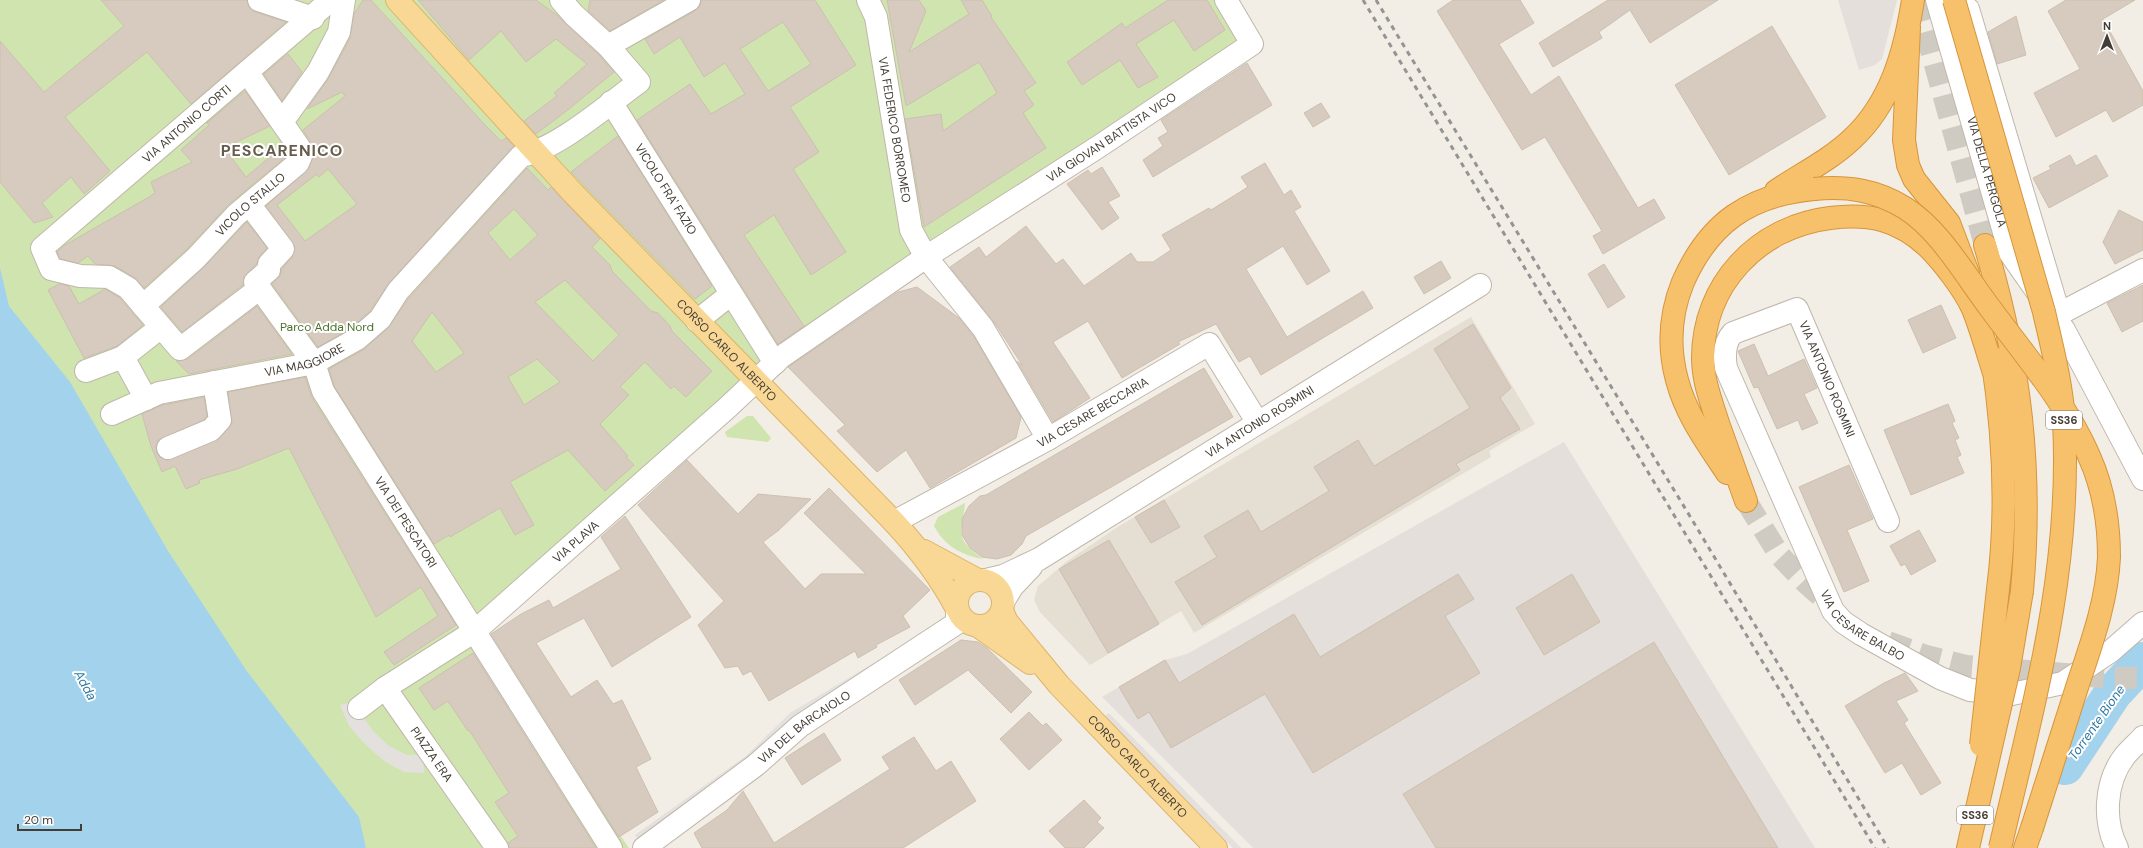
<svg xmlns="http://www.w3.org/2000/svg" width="2143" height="848" viewBox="0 0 2143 848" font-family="'DM Sans',sans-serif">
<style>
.residential{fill:#e5dfd3}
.industrial{fill:#e4dfda}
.green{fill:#cfe4af}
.parking{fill:#e3e0dd}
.water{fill:#a3d2ec}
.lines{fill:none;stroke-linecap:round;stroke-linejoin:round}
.river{stroke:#a3d2ec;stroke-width:38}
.building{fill:#d6cbbe;stroke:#cdc0af;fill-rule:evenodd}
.highway-tunnel{stroke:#cfcac2;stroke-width:22;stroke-dasharray:22 11;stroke-linecap:butt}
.minor-casing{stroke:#c0b7ab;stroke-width:24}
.major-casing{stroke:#deb467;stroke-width:24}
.highway-casing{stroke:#d6953b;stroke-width:24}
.minor{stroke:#fff;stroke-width:22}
.major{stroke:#f9d896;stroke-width:22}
.highway{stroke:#f7c16b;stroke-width:22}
.rail{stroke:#949494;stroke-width:3;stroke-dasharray:5 5;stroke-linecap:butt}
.highway-bridge-casing{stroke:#d6953b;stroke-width:24;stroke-linecap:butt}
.highway-bridge{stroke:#f7c16b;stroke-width:22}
.labels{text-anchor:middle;stroke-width:4;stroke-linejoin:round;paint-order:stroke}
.shield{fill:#fff;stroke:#7c7772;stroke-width:1}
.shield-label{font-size:11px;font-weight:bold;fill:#443d35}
.street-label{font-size:12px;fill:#443d35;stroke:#fff}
.park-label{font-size:12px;fill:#4a722b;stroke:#fff}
.water-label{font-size:13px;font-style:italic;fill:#3179a2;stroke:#fff}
.district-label{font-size:16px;font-weight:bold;letter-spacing:1px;fill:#665b4d;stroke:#fff}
</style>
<rect width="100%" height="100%" fill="#f2ede5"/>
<path class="residential" d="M1471,317L1535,424L1489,451L1491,457L1194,633L1181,611L1090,665L1040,612L1034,600L1038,586L1066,562L1116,528Z"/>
<path class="industrial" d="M1838,0H1897L1882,59L1875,65L1859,70Z
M1564,442L1815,848H1253L1102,697L1165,660L1187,654Z"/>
<path class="green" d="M0,0H1238L1262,39L723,405L480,631L629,848H0Z
M747,416H753L771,438L768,442L727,437L725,432Z
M965,503C962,535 953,537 983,559C961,555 945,546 934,526L938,517Z"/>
<path class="parking" d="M934,627L750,763L640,842L635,835L746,756L790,713Z
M475,652L571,795L566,799L474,654Z
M357,701L363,717L374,732L389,746L407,755H423L424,773L404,772L384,761L366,745L349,726L340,705Z
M1109,713L1241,848H1233L1105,716Z"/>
<path class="water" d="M0,268L9,306L70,382L168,551L246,670L359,817L366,848H0Z"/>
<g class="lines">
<path class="river" d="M2065,766L2113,693L2143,661"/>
</g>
<path class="building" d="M101,0H247L249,8L255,12L286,22L191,104L147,52L65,117L110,171L84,194L71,177L42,203L53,217L34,223L0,182V41L44,92L124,26Z
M363,0H371L486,126L501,141L506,138L514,146L389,283L370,311L350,329L318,347L272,284L280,276L282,269L292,257L295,247L266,206L309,168L313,153L309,140L303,130L345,96L342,92L307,109L329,78L350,38L354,14ZM328,169L357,204L305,241L277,205L317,174L319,177Z
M418,0H536L557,15L599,55L614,72L569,109L536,134L524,121L557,96L554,93L587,64L556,39L526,62L501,31L469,60Z
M590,0H664L610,31L588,11Z
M701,0H815L856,65L790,107L819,152L793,169L846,252L811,275L774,215L744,235L804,326L778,344L637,120L690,84L711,114L745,94L725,63L704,77L680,37L654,54L645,39L695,11L700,6ZM783,22L811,64L768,91L740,49Z
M887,0H919L926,11L909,52L969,14L961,0H982L992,16L991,17L1036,83L1024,91L1034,105L1023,113L1046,148L924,227L905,119L941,114L943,131L997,93L979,62L906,106Z
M1168,0H1207L1225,30L1194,51L1174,20L1136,44L1158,77L1138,88L1120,60L1082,85L1067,62L1122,23L1125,28Z
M1453,0H1520L1534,23L1499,44L1531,95L1559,76L1638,208L1654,199L1665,218L1603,254L1593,236L1602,231L1545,137L1522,150L1437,11Z
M1608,0H1718L1650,43L1630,10L1599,32L1602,38L1553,67L1539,43Z
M2066,0H2135L2103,19L2143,91V105L2113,122L2106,110L2056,137L2034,93L2080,69L2048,11Z
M2016,16L2026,55L1997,64L1988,32Z
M1772,26L1826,117L1729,175L1675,85Z
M288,54L302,72L282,101L264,74Z
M1247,63L1272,105L1153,177L1143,160L1163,146L1158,138L1168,132L1161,120Z
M245,91L270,126L224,148L246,177L283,146L288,155L228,205L187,249L144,288L134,277L115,266L95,264L88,256L78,263L61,259L57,252L65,245L149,197L155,193L151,182L192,162L181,150L209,125L207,123Z
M1321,103L1330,117L1313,127L1304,113Z
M618,136L712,286L695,299L571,172Z
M2070,155L2076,166L2096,155L2108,176L2049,208L2033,178L2051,169L2049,166Z
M1265,163L1284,195L1291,190L1301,207L1294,211L1330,271L1307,285L1283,246L1246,269L1287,337L1363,291L1373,308L1261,375L1250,356L1239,362L1216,324L1178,342L1180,344L1122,378L1088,321L1053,342L1090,398L1053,422L1017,361L1023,366L994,322L950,267L979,247L986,257L1026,226L1056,264L1063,259L1084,286L1131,253L1137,262H1153L1171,250L1162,235L1209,208L1211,210L1248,187L1241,177Z
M1102,167L1120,196L1108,202L1119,218L1102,230L1067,184L1088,170L1091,174Z
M527,168L548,190L551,187L600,239L592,247L610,265L612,271L651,311L658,313L670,326L672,331L712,371L686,397L674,386L671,389L645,362L620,387L629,395L600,424L628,456L626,457L634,465L605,491L568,450L510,482L534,525L515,535L500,508L450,537L449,535L434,544L334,386L329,369L363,350L388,328L408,299ZM514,209L538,235L510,260L488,233ZM565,280L619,335L593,361L535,302ZM432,312L464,353L436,372L412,341ZM537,359L560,382L524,405L508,377Z
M2119,210L2143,222V250L2115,264L2103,242Z
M247,222L267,248L260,256L256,264L244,277L243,285L182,332L161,307L204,267Z
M1441,261L1451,278L1424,294L1414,277Z
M1604,264L1625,297L1608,308L1588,274Z
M59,284L69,286L79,304L105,289L120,298L143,325L117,346L84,358L48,290Z
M2143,285V321L2122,332L2107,303Z
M917,287L959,318L973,335L1021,417L1016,438L930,488L906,450L877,472L837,431L845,425L788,367L898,292Z
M1941,305L1956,338L1923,353L1908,320Z
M257,306L292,354L189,374L176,361L188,359Z
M1473,324L1511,388L1500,398L1520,429L1456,464L1460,470L1202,625L1175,582L1217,557L1204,536L1248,510L1261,532L1329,491L1314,467L1358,440L1374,466L1470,408L1434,349Z
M1754,344L1768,376L1804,359L1817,388L1804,394L1818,423L1802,430L1798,420L1777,429L1758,387L1754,388L1738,351Z
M1204,368L1233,417L1026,536L1022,544L1011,555L997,559L982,557L970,548L962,535V519L969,506L980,496L986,495Z
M305,377L312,398L456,625L394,665L384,652L438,616L421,587L376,617L289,448L237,469L199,480L200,483L186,489L175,466L162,472L151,446L142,414L163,405L204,397L207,416L204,420L158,440L156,447L157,453L161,458L167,460L220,438L232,423L228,392Z
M1948,404L1955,421L1952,423L1959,438L1955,440L1961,455L1957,457L1964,473L1911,495L1884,430Z
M687,460L738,514L758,494L811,499L779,530L763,542L805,589L821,574H866L804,513L829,488L930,590L903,616L910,627L876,645L877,647L858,658L855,651L769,701L751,671L743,675L738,666L725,668L698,625L724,601L638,505Z
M1849,465L1873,519L1847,530L1869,581L1844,592L1799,487Z
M1164,500L1180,527L1151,543L1135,517Z
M625,516L691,617L612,667L584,618L536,643L571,697L597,680L613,704L622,700L651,759L636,767L658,812L619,837L491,634L521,614L549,600L553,608L621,569L601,537Z
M1919,530L1936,561L1911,575L1905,564L1901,566L1890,546Z
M1109,540L1159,624L1108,653L1059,569Z
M1458,574L1474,599L1445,616L1480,673L1313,773L1265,694L1171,748L1149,712L1138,719L1119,687L1165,660L1179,683L1294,614L1320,657Z
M1572,574L1600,622L1544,655L1516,608Z
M961,640L978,642L987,648L1032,692L1011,713L968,670L915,705L899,680Z
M1654,642L1778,848H1436L1403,794Z
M473,653L596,848H509L508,843L518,836L495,802L509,793L469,730L468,731L448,701L434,710L419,688Z
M1905,673L1918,691L1896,701L1908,720L1904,723L1941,783L1921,795L1902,763L1885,773L1845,706L1884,683Z
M1029,712L1043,726L1046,723L1062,740L1029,770L1000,739Z
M824,733L841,760L802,785L785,758Z
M914,737L936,771L951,761L976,801L903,848H702L694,833L727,810L743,791L774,843L890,769L882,757Z
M1084,800L1101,818L1097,822L1104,828L1084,848H1065L1049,831Z"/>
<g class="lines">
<path class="highway-tunnel" d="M1917,0L1985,245
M1746,501L1780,556L1806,583L1832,606
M1888,642L1926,656L1966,666L2114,678H2143"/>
<g class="minor-casing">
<g id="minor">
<path d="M259,0L313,18"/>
<path id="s1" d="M868,0L876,17L911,230L926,257L983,328L1048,439"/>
<path id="s2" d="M1937,0L2010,253L2064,330L2143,479"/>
<path d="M1968,9L2059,314"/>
<path d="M608,46L689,0"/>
<path id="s3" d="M611,102L775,363"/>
<path d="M282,122L318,72L339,32L344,0"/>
<path id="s4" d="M249,204L283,249L269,264V270L255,282L314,363L323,391L611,848"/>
<path id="s5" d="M260,288L180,349L128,288L109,277L80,276L51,269L42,248L331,0"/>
<path id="s6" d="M143,306L196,258L236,215L298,163L301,156L299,147L247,72"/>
<path d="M2059,314L2143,270"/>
<path d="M697,321L731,294"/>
<path d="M123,357L146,399"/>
<path d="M86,371L123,357L161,327"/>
<path id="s7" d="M112,414L159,393L314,363L357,339L380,319L398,291L521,156C559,148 607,105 639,82L608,46L574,15L561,0"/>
<path d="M168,448L211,430L220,420L214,382"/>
<path id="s8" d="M1888,521L1797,309L1733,333C1724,342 1724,356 1726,368L1833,611L1843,622L1861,634L1940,678L1970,690L2012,694L2063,683L2111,651L2143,623"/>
<path id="s9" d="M894,522L1048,439L1209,344L1258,423"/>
<path id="s10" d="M986,580L1003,576L1039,559L1480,285"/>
<path d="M1003,602L1012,587L1031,567"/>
<path id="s11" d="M385,688L497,848"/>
<path id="s12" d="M359,708L385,688L475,631L728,407L781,357L926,257L1098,147L1252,44L1226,0"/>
<path id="s13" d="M644,848L756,765L800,726L957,623V609"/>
<path d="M2117,848C2103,821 2105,782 2124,757C2129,750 2137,744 2143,737"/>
</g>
</g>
<g class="major-casing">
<g id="major">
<path id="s14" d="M397,0L573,193L894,522C919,549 940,577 957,609"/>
<path d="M924,551L976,579"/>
<circle cx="980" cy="603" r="23"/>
<path id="s15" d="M1002,611L1007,622L1059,685L1216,848"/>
<path d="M978,626L1030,663"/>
</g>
</g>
<g class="highway-casing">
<path id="highway" d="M1909,27L1904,140L1908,165L1914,179L1949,223L1968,273
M1776,191C1801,174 1830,160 1852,139C1891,103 1905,51 1913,0
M1985,245C2020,361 2033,470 2022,591
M1992,357C2004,434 2008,511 1998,589
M1727,473C1708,444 1686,415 1677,380C1668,347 1670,314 1683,282C1709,223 1749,195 1814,189
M1746,501C1737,476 1728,451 1719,426C1712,404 1703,382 1703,358C1703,285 1757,227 1830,218C1869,213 1898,219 1928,247C1943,262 1964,289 1973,309C1981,329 1987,351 1994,373
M1968,848L1983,782
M2025,848L2032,828"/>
</g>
<use href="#minor" class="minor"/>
<use href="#major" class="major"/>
<use href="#highway" class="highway"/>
<path class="rail" d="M1363,0L1875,848
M1376,0L1691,518L1888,848"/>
<g class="highway-bridge-casing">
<path id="highway-bridge" d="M1954,0L2044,312C2052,347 2062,385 2064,422C2072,570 2033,706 2000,848
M1814,189C1848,186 1876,190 1905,208C1940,230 1965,275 1990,308C2023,353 2067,404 2089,456C2103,487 2109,522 2109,557C2107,601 2092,642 2078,684C2063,732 2047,780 2032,828
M1981,745L1998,589
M1983,782L2009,668L2022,591"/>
</g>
<use href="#highway-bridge" class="highway-bridge"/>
</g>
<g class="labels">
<g class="shield">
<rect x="2046" y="411" width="36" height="18" rx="3"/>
<rect x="1957" y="806" width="36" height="18" rx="3"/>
</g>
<g class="shield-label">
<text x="2064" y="424">SS36</text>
<text x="1975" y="819">SS36</text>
</g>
<g class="street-label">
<text dy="4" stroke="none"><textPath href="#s5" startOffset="475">VIA ANTONIO CORTI</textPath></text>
<text dy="4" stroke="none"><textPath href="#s1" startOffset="133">VIA FEDERICO BORROMEO</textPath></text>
<text dy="4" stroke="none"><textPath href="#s12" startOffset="947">VIA GIOVAN BATTISTA VICO</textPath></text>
<text dy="4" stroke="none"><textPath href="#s2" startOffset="179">VIA DELLA PERGOLA</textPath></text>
<text dy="4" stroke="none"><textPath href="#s3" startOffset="103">VICOLO FRA' FAZIO</textPath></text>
<text dy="4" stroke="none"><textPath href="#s6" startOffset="148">VICOLO STALLO</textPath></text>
<text dy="4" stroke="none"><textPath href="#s14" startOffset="481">CORSO CARLO ALBERTO</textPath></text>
<text dy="4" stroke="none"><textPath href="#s7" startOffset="201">VIA MAGGIORE</textPath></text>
<text transform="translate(1827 379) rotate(67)" y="4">VIA ANTONIO ROSMINI</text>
<text dy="4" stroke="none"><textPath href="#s9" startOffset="227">VIA CESARE BECCARIA</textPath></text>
<text dy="4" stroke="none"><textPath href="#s10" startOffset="317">VIA ANTONIO ROSMINI</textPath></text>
<text dy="4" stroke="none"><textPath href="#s4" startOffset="386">VIA DEI PESCATORI</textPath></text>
<text dy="4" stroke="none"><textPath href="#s12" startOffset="274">VIA PLAVA</textPath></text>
<text dy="4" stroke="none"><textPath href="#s8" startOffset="633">VIA CESARE BALBO</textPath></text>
<text dy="4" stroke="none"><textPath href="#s13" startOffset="201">VIA DEL BARCAIOLO</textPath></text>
<text dy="4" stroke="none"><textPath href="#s11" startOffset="81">PIAZZA ERA</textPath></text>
<text dy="4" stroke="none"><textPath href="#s15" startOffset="207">CORSO CARLO ALBERTO</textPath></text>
</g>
<g class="park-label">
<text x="327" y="331">Parco Adda Nord</text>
</g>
<g class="water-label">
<text transform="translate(86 685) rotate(61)" y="5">Adda</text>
<text transform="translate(2096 722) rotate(-55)" y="5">Torrente Bione</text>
</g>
<g class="district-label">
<text x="282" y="156">PESCARENICO</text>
</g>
</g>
<g transform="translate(2107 36)" stroke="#ffffff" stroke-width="3" paint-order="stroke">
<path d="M0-3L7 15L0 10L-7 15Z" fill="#443d35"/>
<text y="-6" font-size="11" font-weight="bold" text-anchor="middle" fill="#443d35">N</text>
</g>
<path d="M18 824v6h63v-6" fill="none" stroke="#443d35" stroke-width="2"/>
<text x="24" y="824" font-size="12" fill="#443d35" stroke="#ffffff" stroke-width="3" paint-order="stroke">20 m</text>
</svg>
